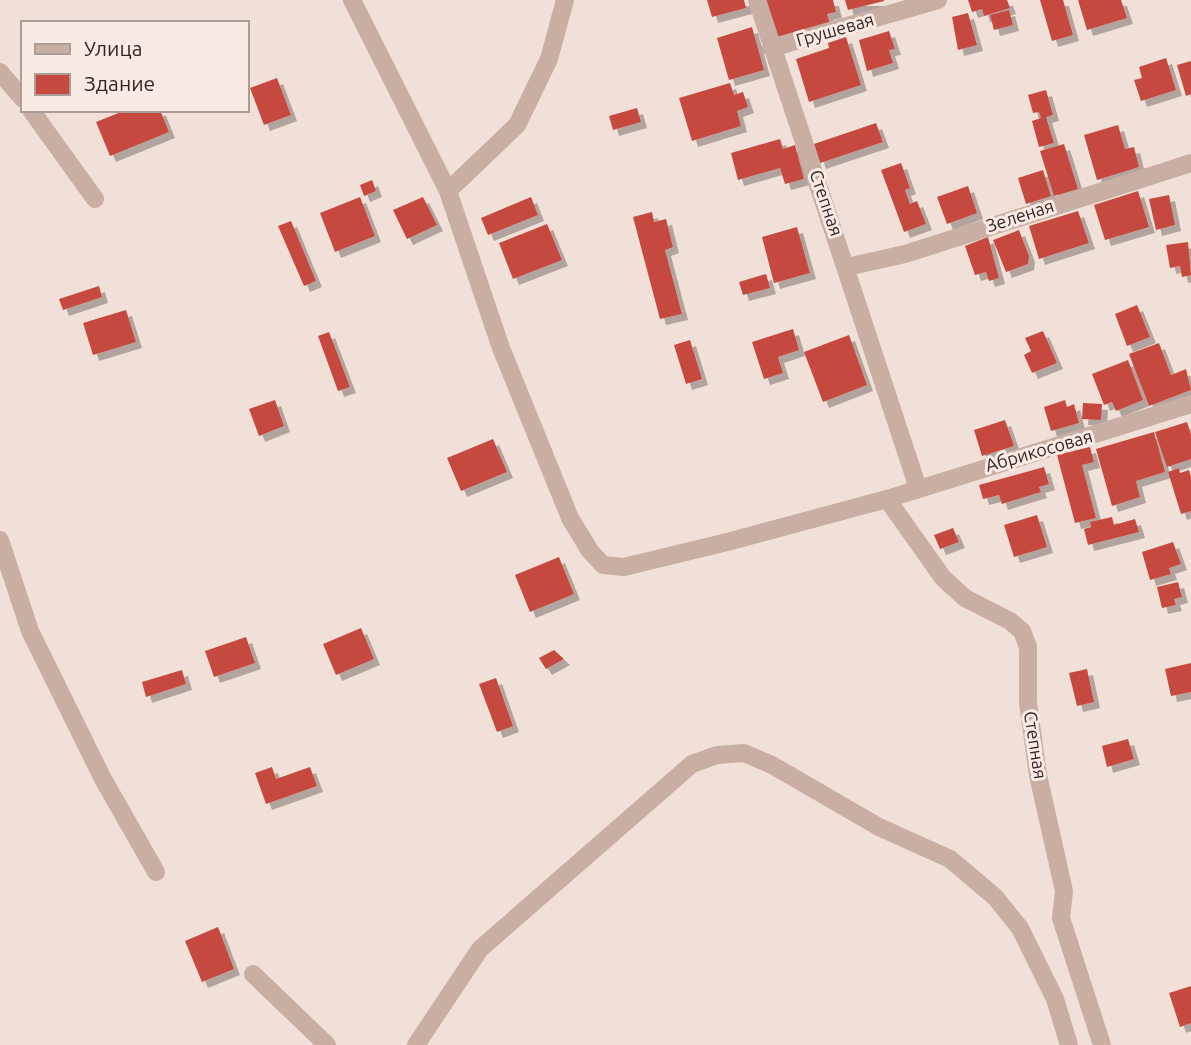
<svg xmlns="http://www.w3.org/2000/svg" width="1191" height="1045" viewBox="0 0 1191 1045" font-family="Ubuntu,sans-serif">
<style>
.building{fill:#c64a40;filter:url(#shadow)}
.lines{fill:none;stroke-linecap:round;stroke-linejoin:round}
.street{stroke:#c8aea3;stroke-width:18}
.labels{text-anchor:middle;stroke-width:6;stroke-linejoin:round;paint-order:stroke}
.street-label{font-size:18px;fill:#332725;stroke:#f9ebe3}
</style>
<defs>
<filter id="shadow"><feDropShadow dx="6" dy="6" stdDeviation="0" flood-color="#0004"/></filter>
</defs>
<rect width="100%" height="100%" fill="#f1e0d7"/>
<path class="building" d="M707,0H744L746,8L712,17Z
M762,0H833L836,12L827,14L830,24L772,39Z
M845,0H884V1L848,10Z
M968,0H1007L1010,8L984,16L982,9L972,12Z
M1040,0H1063L1073,35L1052,41Z
M1078,0H1121L1127,18L1087,30Z
M1009,10L1013,25L994,30L990,15Z
M968,13L977,45L958,50L952,17Z
M752,27L764,70L729,80L717,38Z
M889,31L895,49L889,50L893,63L867,71L859,40Z
M846,37L861,85L809,102L796,59L829,48L828,43Z
M1166,58L1176,90L1141,101L1134,80L1142,78L1139,67Z
M1191,61V94L1186,96L1177,65Z
M277,78L291,115L264,125L250,88Z
M730,83L734,95L743,92L748,107L737,111L741,126L692,141L679,98Z
M1046,90L1053,115L1046,117L1054,143L1039,147L1032,121L1041,118L1039,112L1033,113L1028,95Z
M637,108L641,122L613,130L609,116Z
M126,110H160L169,132L110,156L96,122Z
M876,123L883,142L820,163L814,144Z
M1118,125L1125,149L1134,147L1139,167L1097,180L1084,135Z
M780,139L783,149L795,145L804,179L785,184L780,168L738,180L731,153Z
M1064,144L1078,189L1054,196L1040,151Z
M901,163L910,188L905,190L910,204L917,201L926,224L904,232L881,170Z
M1043,170L1051,196L1026,204L1018,178Z
M372,180L376,191L364,196L360,185Z
M968,186L977,213L947,224L937,197Z
M1138,191L1149,227L1105,240L1094,205Z
M1169,195L1175,225L1156,230L1149,199Z
M360,197L375,236L335,252L320,213Z
M423,197L437,225L407,239L393,210Z
M531,197L538,215L488,235L481,218Z
M1078,211L1089,243L1039,259L1029,226Z
M652,212L654,222L666,219L673,247L665,250L682,314L660,319L633,217Z
M291,221L316,281L304,286L278,226Z
M547,224L562,260L513,279L499,243Z
M797,227L810,273L774,283L762,237Z
M1019,230L1029,256L1028,264L1006,272L993,240Z
M988,237L999,278L989,281L986,272L975,275L965,246Z
M1188,242L1191,275L1182,277L1180,266L1170,268L1166,245Z
M766,274L770,288L743,295L739,282Z
M99,286L102,297L63,310L59,299Z
M1137,305L1150,337L1127,346L1115,314Z
M126,310L136,342L93,355L83,323Z
M793,329L799,350L778,357L783,373L764,379L752,342Z
M1043,331L1057,363L1032,373L1024,355L1031,351L1025,338Z
M329,332L350,387L338,391L318,336Z
M849,335L867,385L823,402L804,352Z
M690,340L702,379L686,384L674,345Z
M1159,343L1171,375L1186,369L1191,390L1149,406L1129,354Z
M1128,360L1143,400L1116,411L1112,402L1104,405L1092,374Z
M275,400L284,426L259,436L249,409Z
M1065,400L1067,407L1074,404L1079,423L1051,431L1044,407Z
M1083,403L1102,404L1101,420L1082,419Z
M1005,420L1014,446L982,456L974,430Z
M1187,422L1191,435V459L1167,467L1155,432Z
M1154,432L1165,472L1136,481L1140,497L1112,506L1096,449Z
M493,439L507,472L461,491L447,458Z
M1090,447L1094,462L1082,465L1096,518L1075,523L1057,455Z
M1044,467L1049,484L1039,487L1041,492L1002,504L999,495L983,499L979,485Z
M1179,468L1180,473L1189,470L1191,477V511L1181,514L1168,472Z
M1037,515L1047,547L1014,557L1004,525Z
M1112,517L1114,525L1135,519L1139,532L1088,545L1084,529L1091,527L1090,522Z
M953,528L959,542L940,549L934,535Z
M1173,542L1181,564L1169,568L1171,574L1150,580L1142,552Z
M559,557L574,594L530,612L515,575Z
M1178,582L1182,597L1174,599L1176,605L1162,608L1157,587Z
M361,628L374,659L336,675L323,644Z
M246,637L255,663L214,677L205,651Z
M554,650L564,659L546,669L539,658Z
M1191,663V692L1171,696L1165,669Z
M1087,669L1094,702L1077,706L1069,673Z
M182,670L186,684L146,697L142,682Z
M496,678L513,726L497,732L479,684Z
M1128,739L1134,759L1107,767L1102,746Z
M272,767L276,779L310,767L317,786L266,804L255,773Z
M218,927L234,969L202,982L185,941Z
M1191,986V1023L1180,1027L1169,993Z"/>
<g class="lines">
<path class="street" d="M352,0L448,191L501,348L570,518L590,551L603,565L624,567L727,542L887,499L1191,404
M757,0L918,488
M771,48L938,0
M0,72L23,99
M31,110L95,199
M448,191L517,125L549,59L565,0
M847,267L905,254L1191,163
M887,499L943,578L965,598L1010,621L1022,631L1028,647V703L1038,775L1064,891L1061,918L1102,1045
M0,540L30,631L103,779L156,872
M253,974L327,1045
M416,1045L480,949L692,764L717,755L744,753L772,765L879,827L950,859L995,897L1020,928L1055,999L1069,1045"/>
</g>
<g class="labels">
<g class="street-label">
<text transform="translate(835 30) rotate(-16)" y="6">Грушевая</text>
<text transform="translate(826 203) rotate(71)" y="6">Степная</text>
<text transform="translate(1020 216) rotate(-18)" y="6">Зеленая</text>
<text transform="translate(1039 451) rotate(-16)" y="6">Абрикосовая</text>
<text transform="translate(1035 745) rotate(81)" y="6">Степная</text>
</g>
</g>
<rect x="21" y="21" width="228" height="91" fill="#f9ebe3" stroke="#aa9d97" stroke-width="2"/>
<rect x="35" y="44" width="35" height="10" fill="#c8aea3" stroke="#aa9d97" stroke-width="2"/>
<text x="84" y="56" font-size="21" fill="#332725">Улица</text>
<rect x="35" y="74" width="35" height="21" fill="#c64a40" stroke="#aa9d97" stroke-width="2"/>
<text x="84" y="91" font-size="21" fill="#332725">Здание</text>
</svg>
